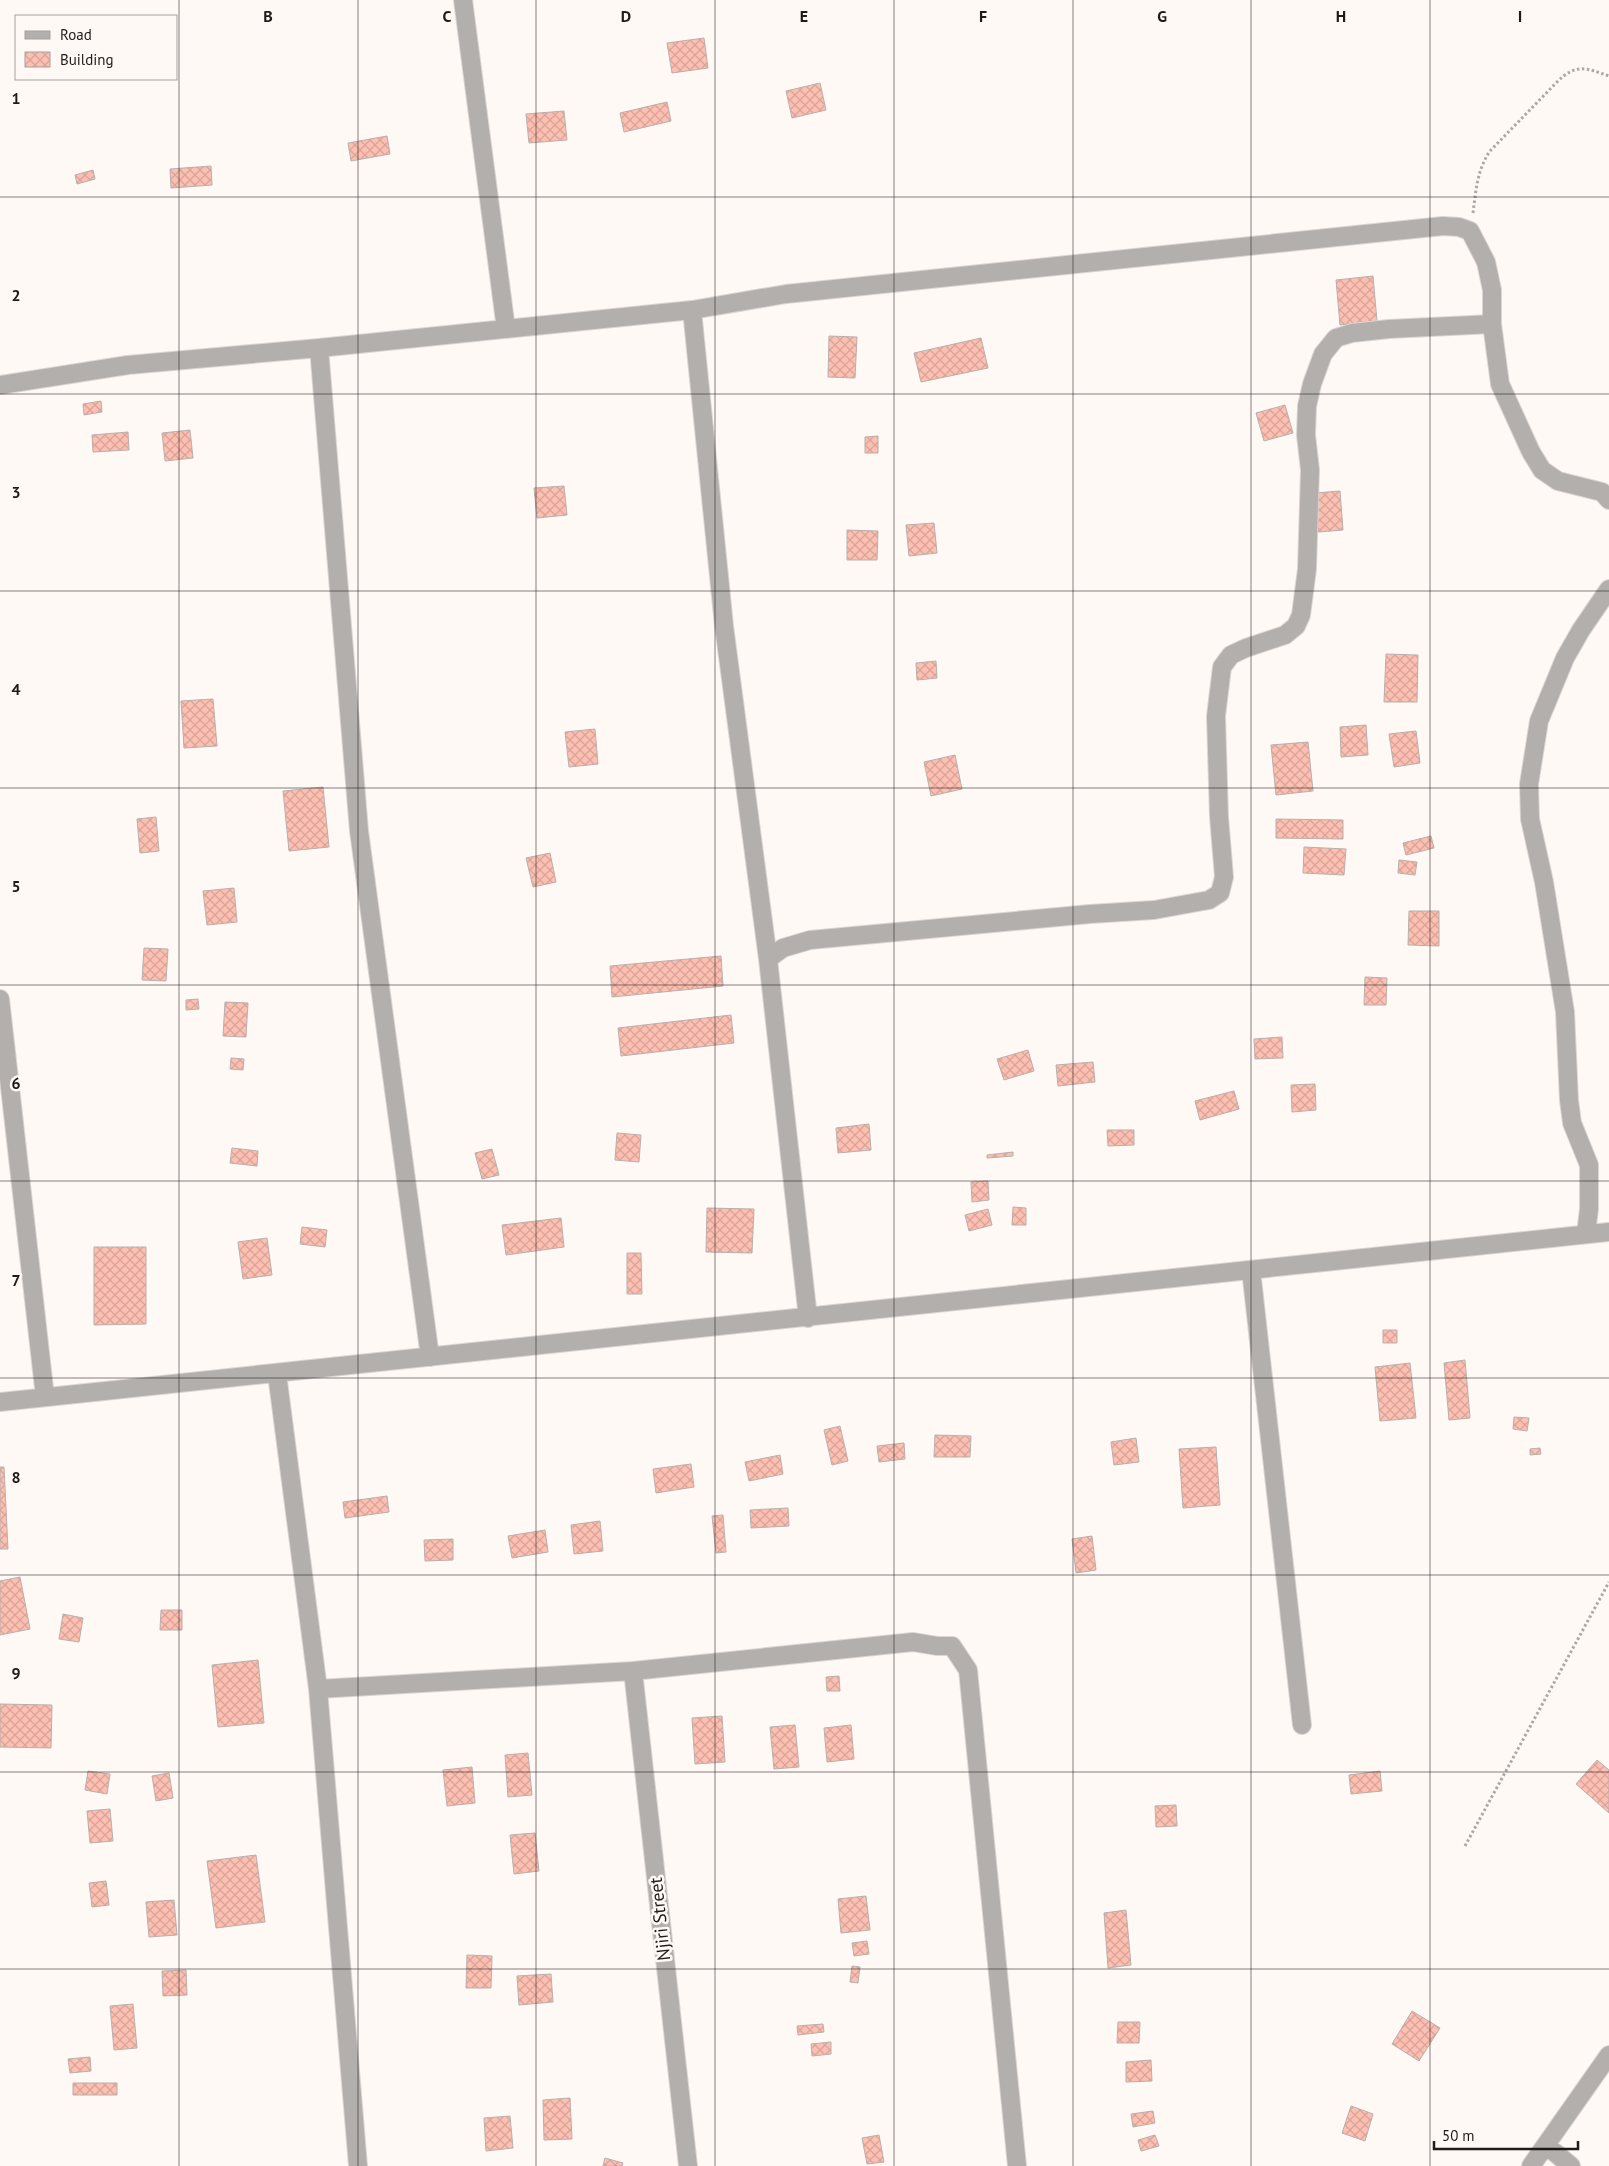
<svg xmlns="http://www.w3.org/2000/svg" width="1609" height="2166" viewBox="0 0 1609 2166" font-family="'PT Sans',sans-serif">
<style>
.building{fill:url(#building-cross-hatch);stroke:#baafac}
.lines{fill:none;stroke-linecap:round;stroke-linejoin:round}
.street-casing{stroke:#dbd5d3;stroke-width:20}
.path{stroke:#ada7a5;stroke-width:3;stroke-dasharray:2.5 2.5;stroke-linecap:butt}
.street{stroke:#b2afac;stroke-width:18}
.grid{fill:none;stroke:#1f1b19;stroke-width:1;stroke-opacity:0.55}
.labels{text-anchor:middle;stroke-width:5;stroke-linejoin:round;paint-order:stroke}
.street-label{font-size:18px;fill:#1f1b19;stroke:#fff9f6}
.grid-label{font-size:16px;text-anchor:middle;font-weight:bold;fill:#1f1b19;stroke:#fff9f6;stroke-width:5;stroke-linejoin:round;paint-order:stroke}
</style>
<defs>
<pattern id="building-cross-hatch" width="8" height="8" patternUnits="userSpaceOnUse" patternTransform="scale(1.25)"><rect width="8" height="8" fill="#fdbfb1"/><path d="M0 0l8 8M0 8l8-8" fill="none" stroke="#d8a498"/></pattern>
</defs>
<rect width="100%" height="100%" fill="#fff9f6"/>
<path class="building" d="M704,38L708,68L672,73L667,43Z
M820,83L826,110L792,118L786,91Z
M667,102L671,121L624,132L620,113Z
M564,111L567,140L529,143L526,114Z
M387,136L390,154L351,161L348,143Z
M211,166L212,185L171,188L170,169Z
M93,170L95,179L77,184L75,175Z
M1373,276L1377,321L1340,325L1336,280Z
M829,336L857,337L855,378L828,377Z
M981,338L988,368L921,382L914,353Z
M101,401L102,412L84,415L83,404Z
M1285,405L1293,433L1264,441L1256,413Z
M190,430L193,458L165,461L162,433Z
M128,432L129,450L93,452L92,435Z
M878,436V453H865V437Z
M564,486L567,515L537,518L534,488Z
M1340,491L1343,530L1318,532L1315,493Z
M934,523L937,553L909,556L906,525Z
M847,530L878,531L877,560H847Z
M1386,654L1418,655L1417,702H1384Z
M936,661L937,678L917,680L916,663Z
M213,699L217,746L184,748L181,701Z
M1366,725L1368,755L1341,757L1340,727Z
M595,729L598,764L569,767L565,732Z
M1416,731L1420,763L1394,767L1389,734Z
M1308,742L1313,791L1276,795L1271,745Z
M955,755L962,789L931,796L924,762Z
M323,787L329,847L289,851L283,791Z
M156,817L159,851L140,853L137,819Z
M1276,819L1343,820V839L1276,838Z
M1431,836L1434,848L1406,855L1403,843Z
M1304,847L1346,849L1344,875L1303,873Z
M550,853L556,882L533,887L526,858Z
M1399,860L1417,862L1415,875L1398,873Z
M234,888L237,922L207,925L203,891Z
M1409,911H1439V946L1408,945Z
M144,948L168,949L166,981L142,980Z
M721,956L723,986L612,997L610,966Z
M1365,977L1387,978L1386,1005H1364Z
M198,999L199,1009L186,1010V1000Z
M225,1002L248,1003L246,1037L223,1036Z
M731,1015L734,1043L621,1056L618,1028Z
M1282,1037L1283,1058L1255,1059L1254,1039Z
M1028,1050L1034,1071L1004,1080L997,1059Z
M231,1058L244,1059L243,1070L230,1069Z
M1093,1062L1095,1082L1058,1086L1056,1065Z
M1315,1084L1316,1110L1292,1112L1291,1085Z
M1234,1091L1239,1109L1200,1120L1195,1101Z
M869,1124L871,1150L838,1153L836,1128Z
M1107,1130H1134V1145L1108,1146Z
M617,1133L641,1135L639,1162L615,1160Z
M232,1148L258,1151L257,1166L230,1163Z
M492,1149L499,1175L482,1179L475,1153Z
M1013,1152V1156L987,1158V1155Z
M988,1181L989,1200L972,1202L971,1182Z
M1013,1207L1026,1208V1225H1012Z
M707,1208L754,1209L752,1253L706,1252Z
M988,1209L992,1225L969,1231L965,1215Z
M561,1218L564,1247L506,1255L502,1225Z
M302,1227L327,1230L325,1247L300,1244Z
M267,1238L272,1275L243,1279L238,1242Z
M94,1247H146V1324L94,1325Z
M627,1253H641L642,1294H627Z
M1383,1330H1397V1343H1383Z
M1465,1360L1470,1418L1449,1420L1444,1363Z
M1410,1363L1416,1418L1380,1421L1375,1367Z
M1514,1417L1529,1418L1527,1431L1513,1429Z
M840,1426L848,1461L832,1465L824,1430Z
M935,1435L971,1436L970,1457H934Z
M1136,1438L1139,1462L1114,1465L1111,1442Z
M904,1443L905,1459L879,1462L877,1446Z
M1216,1447L1220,1505L1183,1508L1179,1449Z
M1540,1448L1541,1454L1530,1455V1449Z
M780,1455L783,1474L749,1481L745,1462Z
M691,1464L694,1487L656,1493L653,1469Z
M0,1467H4L8,1549H0Z
M387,1496L389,1512L345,1518L343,1502Z
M788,1508L789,1526L751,1528L750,1510Z
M723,1515L726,1552L716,1553L712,1516Z
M600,1521L603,1551L574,1554L571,1525Z
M545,1530L548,1552L512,1558L508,1536Z
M1092,1536L1096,1570L1076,1573L1072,1539Z
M453,1539V1560L425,1561L424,1540Z
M20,1577L30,1629L0,1635V1581Z
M161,1610H182V1630H160Z
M63,1614L83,1618L79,1642L59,1639Z
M258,1660L264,1723L218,1727L212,1665Z
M839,1676L840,1691H827L826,1677Z
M0,1704L52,1705L51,1748L0,1747Z
M722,1716L725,1762L695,1764L692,1718Z
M795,1725L799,1767L774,1769L770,1727Z
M851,1725L854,1759L827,1762L824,1728Z
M528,1753L532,1795L508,1797L505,1755Z
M1597,1760L1609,1770V1813L1576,1784Z
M472,1767L475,1803L447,1806L443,1770Z
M88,1771L110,1774L107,1794L85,1790Z
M1380,1771L1382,1791L1351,1794L1349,1775Z
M169,1773L173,1798L156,1801L152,1776Z
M1176,1805L1177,1826L1156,1827L1155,1806Z
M110,1809L113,1841L90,1843L87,1811Z
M535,1833L539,1871L514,1874L510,1835Z
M256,1855L265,1922L216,1928L207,1861Z
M106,1881L109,1905L92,1907L89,1883Z
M866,1896L870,1930L841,1933L838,1899Z
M174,1900L177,1935L149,1937L146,1902Z
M1126,1910L1131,1965L1108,1968L1104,1913Z
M867,1941L869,1954L854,1956L852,1943Z
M467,1955L492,1956L491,1988H466Z
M852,1966L860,1967L858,1983L850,1982Z
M186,1970L187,1995L163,1996L162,1971Z
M551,1974L553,2002L519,2005L517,1976Z
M133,2004L137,2048L114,2050L110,2006Z
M1412,2011L1440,2028L1419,2061L1392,2044Z
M1118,2022H1140L1139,2043H1117Z
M823,2024L824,2032L798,2035L797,2026Z
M831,2042V2054L812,2056L811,2044Z
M90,2057L91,2071L70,2073L68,2059Z
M1151,2060L1152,2081L1126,2082V2062Z
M73,2083H117V2095H73Z
M570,2098L572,2139L544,2140L543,2100Z
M1351,2106L1373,2114L1365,2141L1342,2133Z
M1153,2111L1155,2123L1133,2127L1131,2114Z
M510,2116L513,2148L486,2151L484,2118Z
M879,2135L884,2162L867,2164L862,2138Z
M1155,2135L1159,2146L1141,2151L1138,2140Z
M605,2158L623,2163L622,2166H603Z"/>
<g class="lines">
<g class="street-casing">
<path id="street" d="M463,0L506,329
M692,310L724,626L768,959L808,1318
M319,348L359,831L430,1357
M0,385L128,365L319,348L692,310L786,294L1443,226L1459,227L1470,231L1486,262L1492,290V324L1500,384L1531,452L1542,470L1558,481L1602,492L1609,500
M768,959L783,948L810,940L1090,914L1154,910L1209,900L1220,893L1224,877L1219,817L1216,716L1222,667L1231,655L1246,648L1285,635L1296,626L1301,615L1307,569L1310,470L1306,435L1307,406L1312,384L1323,354L1336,338L1352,333L1389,329L1492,324
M0,999L45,1397
M1586,1234L1589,1209V1165L1572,1123L1569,1100L1565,1012L1544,882L1530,819L1529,784L1539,721L1565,658L1581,630L1609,589
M1251,1270L1302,1725
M277,1374L318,1689L358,2166
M0,1402L1609,1232
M633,1671L688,2166
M318,1689L633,1671L913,1642L937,1646H952L968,1670L1017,2166
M1547,2146L1571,2166
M1531,2166L1609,2055"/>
</g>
<path class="path" d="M1473,213C1476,190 1477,170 1490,151L1557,82C1576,63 1586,68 1609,76
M1465,1846L1609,1582"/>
<use href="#street" class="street"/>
</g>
<path class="grid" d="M179,0V2166M358,0V2166M536,0V2166M715,0V2166M894,0V2166M1073,0V2166M1251,0V2166M1430,0V2166M0,197H1609M0,394H1609M0,591H1609M0,788H1609M0,985H1609M0,1181H1609M0,1378H1609M0,1575H1609M0,1772H1609M0,1969H1609"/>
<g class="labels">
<g class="street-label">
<text transform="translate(660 1919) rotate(-96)" y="6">Njiri Street</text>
</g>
</g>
<g class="grid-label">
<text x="268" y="22">B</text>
<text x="447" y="22">C</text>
<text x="626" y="22">D</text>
<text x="804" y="22">E</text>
<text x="983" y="22">F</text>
<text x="1162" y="22">G</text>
<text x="1341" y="22">H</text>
<text x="1520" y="22">I</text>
<text x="16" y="104">1</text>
<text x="16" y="301">2</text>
<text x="16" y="498">3</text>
<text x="16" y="695">4</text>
<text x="16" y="892">5</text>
<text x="16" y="1089">6</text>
<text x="16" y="1286">7</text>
<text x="16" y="1483">8</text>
<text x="16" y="1679">9</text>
</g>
<rect x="15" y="15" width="162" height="65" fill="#fff9f6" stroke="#a5a09e"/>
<rect x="25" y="31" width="25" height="8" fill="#b2afac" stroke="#a5a09e"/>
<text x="60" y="40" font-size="15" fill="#1f1b19">Road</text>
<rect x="25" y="52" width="25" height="15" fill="url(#building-cross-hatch)" stroke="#a5a09e"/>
<text x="60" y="65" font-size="15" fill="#1f1b19">Building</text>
<path d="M1434 2141v8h144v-8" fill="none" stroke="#1f1b19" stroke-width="2.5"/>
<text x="1442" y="2141" font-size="15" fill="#1f1b19" stroke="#fff9f6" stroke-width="4" paint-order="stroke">50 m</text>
</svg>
